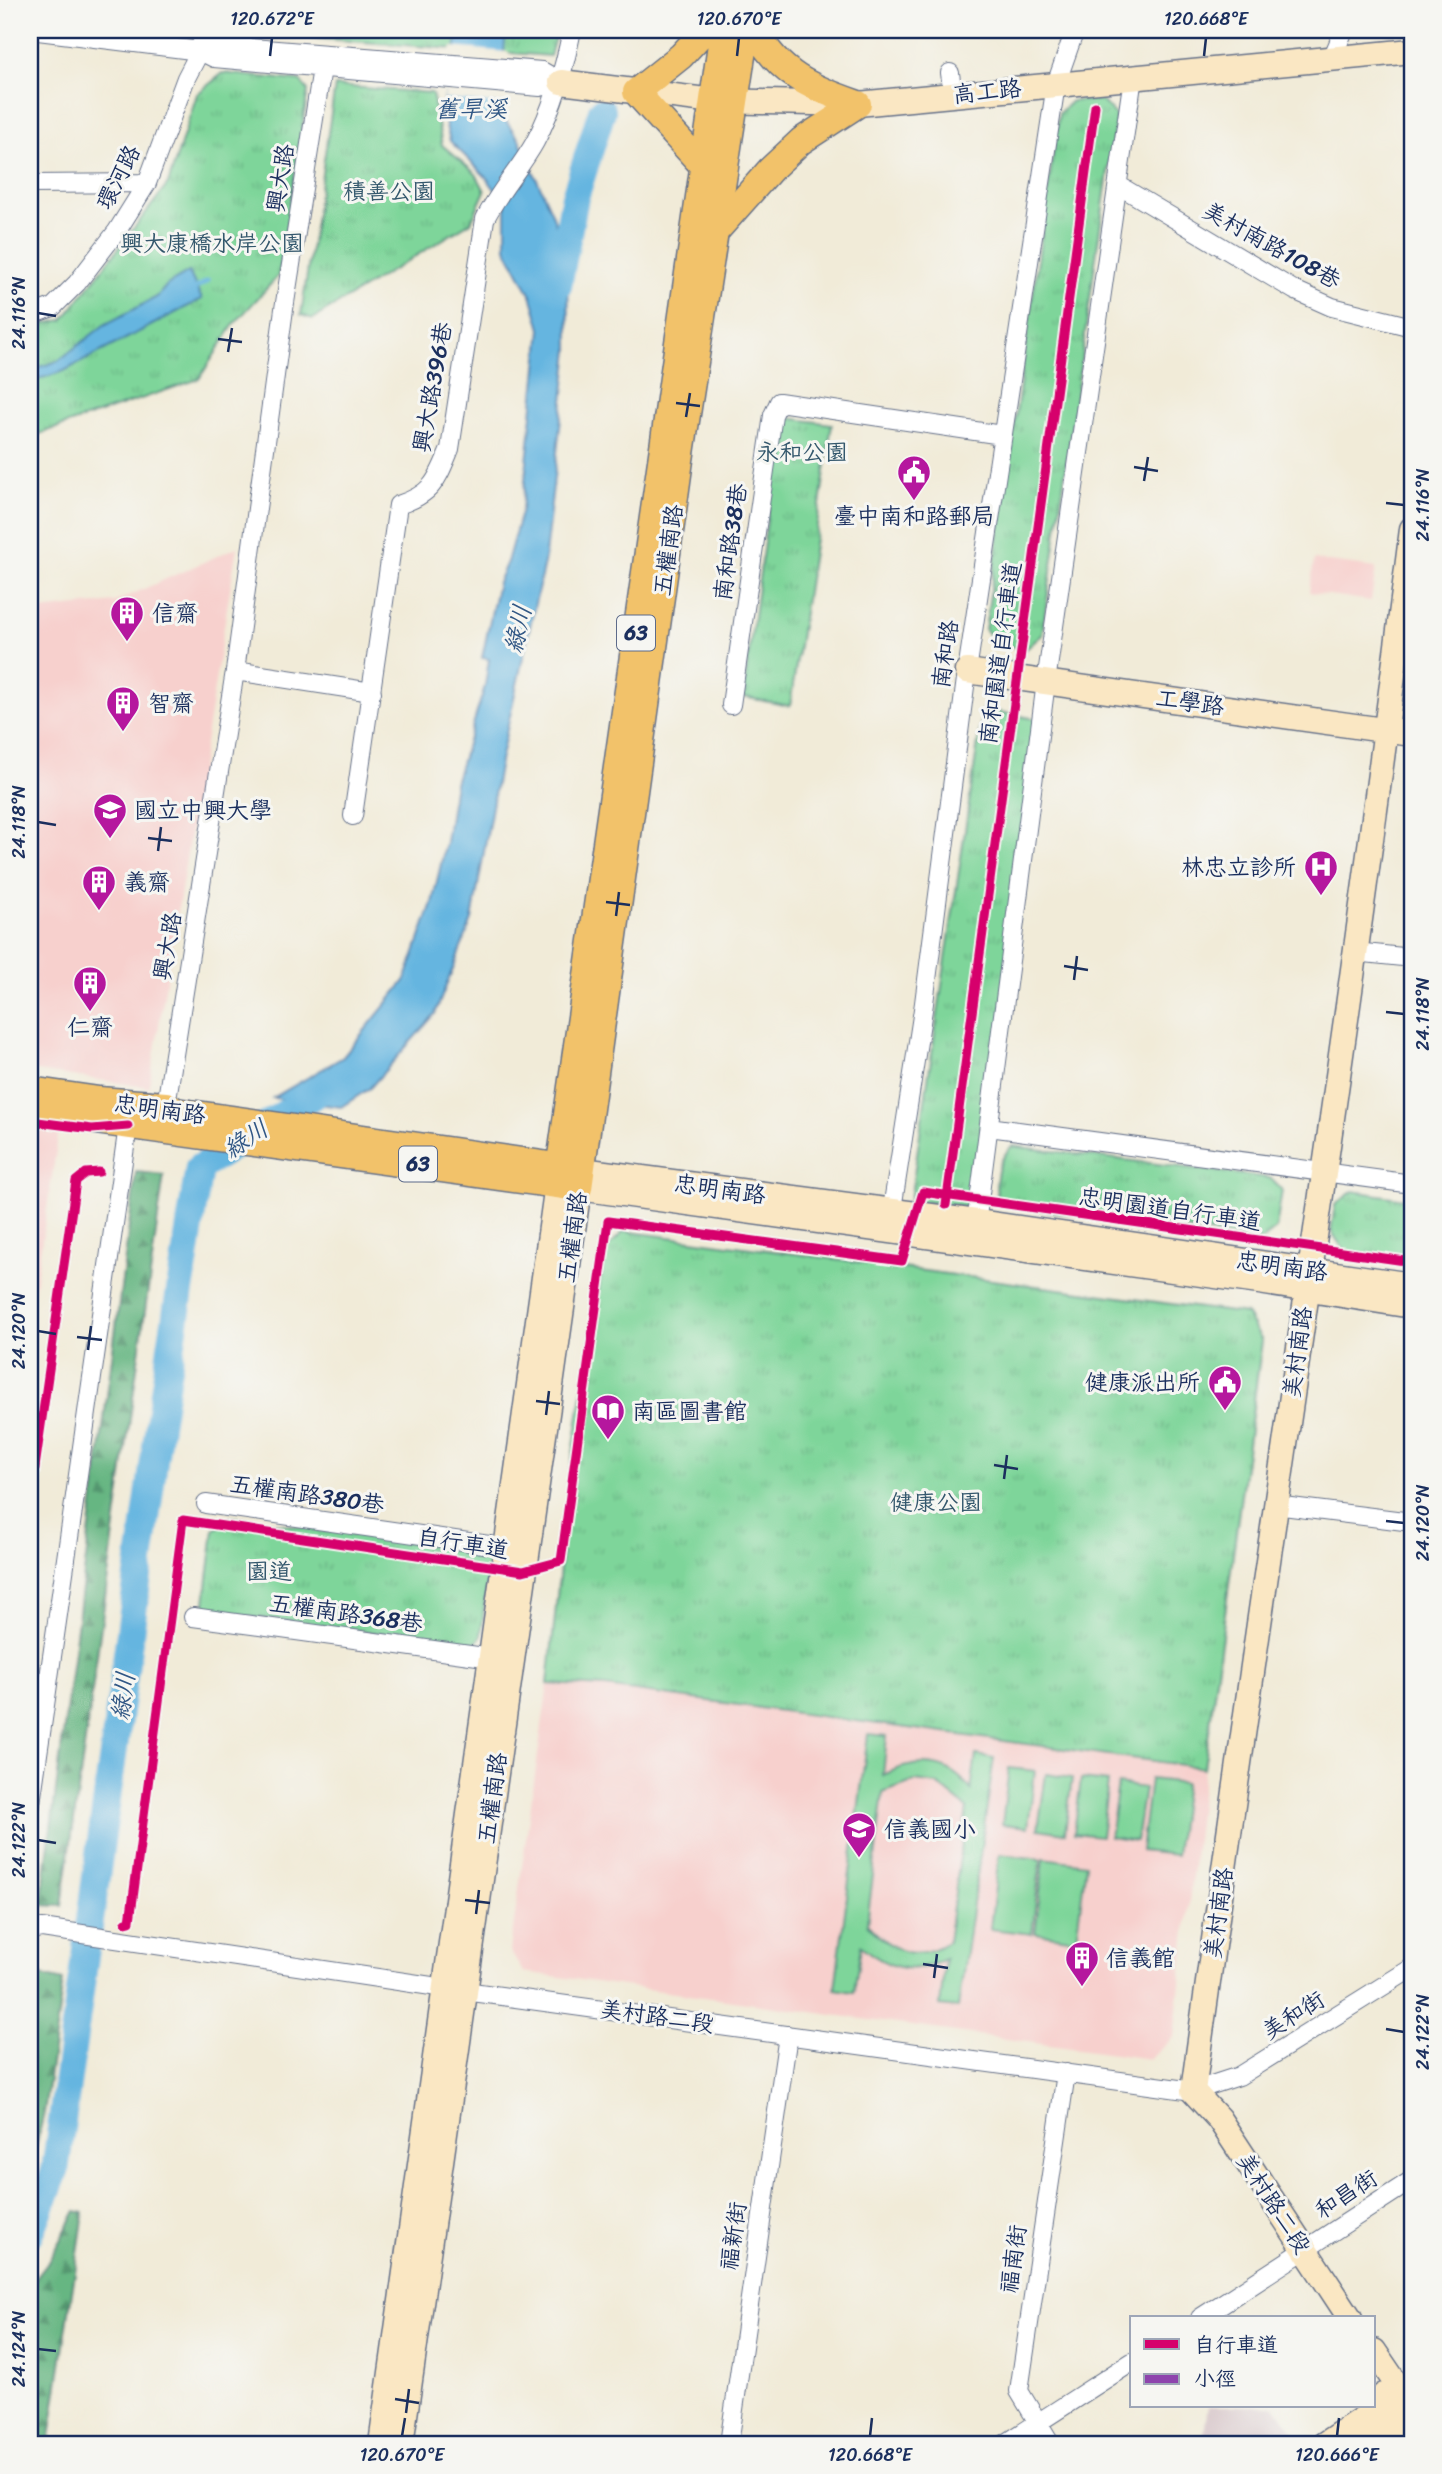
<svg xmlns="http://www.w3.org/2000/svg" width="1442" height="2474" viewBox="0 0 1442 2474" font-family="Sriracha,'LXGW WenKai TC',sans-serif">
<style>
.built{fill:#f7d0cd}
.industrial{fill:#d2bec3}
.green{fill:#7ed59a;stroke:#4c827c;stroke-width:2;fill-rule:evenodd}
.forest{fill:url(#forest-firs);stroke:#407270;stroke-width:2}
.park{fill:url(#park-tufts);stroke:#4c827c;stroke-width:2}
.water{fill:#65b5e0;stroke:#40729f;stroke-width:2}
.pier{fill:#f1ebd8}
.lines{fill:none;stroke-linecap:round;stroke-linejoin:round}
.stream{stroke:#65b5e0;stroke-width:4.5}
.river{stroke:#65b5e0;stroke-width:28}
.street-casing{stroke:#667189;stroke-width:20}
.secondary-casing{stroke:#667189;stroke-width:27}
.primary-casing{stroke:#667189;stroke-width:29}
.street{stroke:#fff;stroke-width:18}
.secondary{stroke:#fae7c3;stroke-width:24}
.primary{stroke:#f2c26a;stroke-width:26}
.quiet{stroke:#8e44ad;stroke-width:7;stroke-dasharray:14 7;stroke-linecap:butt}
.cycleway-casing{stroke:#f6f6f2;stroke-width:13}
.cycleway{stroke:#d6006c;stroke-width:9}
.ticks{fill:none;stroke:#1b2f5e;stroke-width:2.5}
.labels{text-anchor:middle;stroke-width:6;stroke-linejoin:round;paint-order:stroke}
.shield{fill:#f6f6f2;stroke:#5d6b8a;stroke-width:2}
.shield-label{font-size:21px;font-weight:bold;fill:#1b2f5e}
.street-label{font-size:23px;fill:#1b2f5e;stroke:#f6f6f2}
.park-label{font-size:23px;fill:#34586d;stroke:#f6f6f2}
.poi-label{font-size:23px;fill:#1b2f5e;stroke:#f6f6f2;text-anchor:start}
.water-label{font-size:24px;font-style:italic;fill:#315785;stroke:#f6f6f2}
.neatline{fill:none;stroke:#1b2f5e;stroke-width:2.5}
.ticks-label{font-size:18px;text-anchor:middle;fill:#1b2f5e}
</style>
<defs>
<pattern id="forest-firs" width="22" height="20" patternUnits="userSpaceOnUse" patternTransform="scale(1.75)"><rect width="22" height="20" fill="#66b682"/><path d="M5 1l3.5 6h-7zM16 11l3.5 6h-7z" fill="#53946e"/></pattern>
<pattern id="park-tufts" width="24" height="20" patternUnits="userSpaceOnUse" patternTransform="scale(1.75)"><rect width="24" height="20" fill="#7ed59a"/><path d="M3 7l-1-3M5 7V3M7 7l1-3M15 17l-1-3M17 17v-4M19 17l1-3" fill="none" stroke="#6cb787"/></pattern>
</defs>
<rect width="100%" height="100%" fill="#f6f6f2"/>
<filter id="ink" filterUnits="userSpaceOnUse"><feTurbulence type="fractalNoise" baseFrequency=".0143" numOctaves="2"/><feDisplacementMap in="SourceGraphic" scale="14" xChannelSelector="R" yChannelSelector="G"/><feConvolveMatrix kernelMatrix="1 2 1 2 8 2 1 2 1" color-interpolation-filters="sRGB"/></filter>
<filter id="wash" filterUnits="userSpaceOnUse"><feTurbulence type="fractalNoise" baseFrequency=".00686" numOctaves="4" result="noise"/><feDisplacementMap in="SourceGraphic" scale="28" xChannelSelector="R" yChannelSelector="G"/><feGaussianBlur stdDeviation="1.57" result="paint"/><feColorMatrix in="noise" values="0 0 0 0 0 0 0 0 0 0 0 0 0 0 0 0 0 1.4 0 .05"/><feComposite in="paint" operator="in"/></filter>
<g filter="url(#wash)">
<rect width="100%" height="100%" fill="#f1ebd8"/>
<path class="built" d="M237,547L149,1087L30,1070V611L115,602Z
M1314,560L1376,568L1371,601L1309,592Z
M30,1127L59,1131L30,1318Z
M548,1684L605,1687L1204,1768L1174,2037L1150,2059L523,1972L510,1951Z"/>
<path class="industrial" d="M1208,2406H1275L1301,2441L1295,2444H1202Z"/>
<path class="green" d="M868,1734L887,1736L883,1775C916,1759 948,1758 971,1790L976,1755L994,1758L958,2008L940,2006L945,1959C913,1976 888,1969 861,1946L854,1992L835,1989ZM915,1781L937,1784L967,1808L948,1942C913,1963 893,1952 867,1924L883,1793Z
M1009,1768L1035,1771L1028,1827L1002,1824Z
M1046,1774L1072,1778L1065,1833L1038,1829Z
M1081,1779L1108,1782L1101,1836L1074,1833Z
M1150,1779L1185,1783L1176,1855L1141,1851Z
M1118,1784L1144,1788L1136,1841L1110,1837Z
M999,1854L1041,1859L1032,1934L990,1929Z
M1044,1858L1086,1864L1076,1939L1035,1933Z"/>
<path class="forest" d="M136,1172L164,1175L62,1906L41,1905Z
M30,1973L63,1981L44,2113L30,2171Z
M76,2211L84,2213L49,2444H30V2286L47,2264Z"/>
<path class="park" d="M248,30H557L550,56L323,39Z
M223,73L300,81L308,90L279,275L234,324L199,379L30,437V326L63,320L168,184L197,94Z
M335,86L432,93L442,145L476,174L485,191L471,222L313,319L301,315Z
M1101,100L1116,116L1042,635L1026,649L997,644L985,630L1059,113L1072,101Z
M781,417L832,424L790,706L743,697Z
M983,709L1047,721L974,1207L910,1201Z
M1012,1146L1270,1178L1282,1190L1276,1229L1262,1240L998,1204C994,1183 996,1162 1012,1146Z
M1353,1191L1412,1200V1264L1348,1256L1331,1231L1335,1205Z
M624,1231L1246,1314L1262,1341L1204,1768L605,1687L548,1684L570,1471L605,1250Z
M232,1517L483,1552L489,1563L481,1636L474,1645L204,1611L214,1530Z"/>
<path class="water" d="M459,30H506L499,111L519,139L552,213L568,260L569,350L544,563L500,761L472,920L435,1014L370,1088L341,1107L273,1098L343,1057L405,981L432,903L446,842L455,783L485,686L489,659L482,658L498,582L507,562L522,509L541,329L532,298L506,248V205L486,177L450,141L442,110Z
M189,272L202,299L64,371L30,382V370L58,361L104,325L157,297L167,285Z"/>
<path class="pier" d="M452,47L508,52L503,104L444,99Z"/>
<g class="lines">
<path class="stream" d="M191,291L208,281"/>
<path class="river" d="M558,285L575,197L602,111
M30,2234L55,2171L159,1425L199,1168L333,1083"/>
</g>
</g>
<g filter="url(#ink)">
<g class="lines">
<g class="street-casing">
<path id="street" d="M30,30L200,51L228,46L542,71L561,82
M204,53L214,58L540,87L561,82
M1333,56L1344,30
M950,73L953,95
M30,184L147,183
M1118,185L1294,290L1332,307L1412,327
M30,315L53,307L77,283L117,231L147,183L186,78L200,51L204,30
M235,671L372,692
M731,705L773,415L779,402L1002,435
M353,816L398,505C433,494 437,480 450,449L485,219C499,191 520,169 535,142C554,106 564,69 572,30
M1355,952L1412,958
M989,1127L1412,1184
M890,1222L924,1003L967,671L1056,84L1075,30
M975,1232L1046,682L1133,77
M206,1504L518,1549
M1275,1505L1412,1522
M193,1617L492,1658
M30,1810L128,1126L166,1105L235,671L284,309L322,68
M30,1930L42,1928L465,1991L1193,2091L1239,2076L1412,1968
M1200,2318L1412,2180
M729,2444L788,2035
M1005,2444L1132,2362
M1051,2444L1019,2391L1066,2073"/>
</g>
<g class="secondary-casing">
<path id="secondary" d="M561,82L714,101L858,104L1412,51
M967,671L1412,734
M582,1170L977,1222L1412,1285
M1193,2091C1264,1570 1346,1051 1412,529
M1193,2091L1219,2119L1350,2318
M1374,2351L1412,2407
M1384,2395L1412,2434
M381,2444L557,1184
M401,2444L579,1188L1259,1282L1412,1306
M1324,2444L1412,2386
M1364,2444L1412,2414"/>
</g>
<g class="primary-casing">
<path id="primary" d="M755,30C780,76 811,87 858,104
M704,167L636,92L681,56L705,30
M715,232L771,169L801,141L858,104
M30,1090L99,1100L166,1105L176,1111L577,1169
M30,1112L579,1188L680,460L746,30
M557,1184L723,30"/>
</g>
<use href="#street" class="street"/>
<use href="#secondary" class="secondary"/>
<use href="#primary" class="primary"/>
<path class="quiet" d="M1405,585L1412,586"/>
<g class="cycleway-casing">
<path id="cycleway" d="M30,1121L92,1129L128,1126
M946,1205L1095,106
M30,1502L76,1181L86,1173L99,1172
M126,1922L130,1921L183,1520L523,1571L561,1561L608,1221L902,1261L923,1192L1412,1262"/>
</g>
<use href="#cycleway" class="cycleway"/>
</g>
</g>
<path class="ticks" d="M270,56L272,38M737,56L739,38M1204,56L1206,38M38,313L56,316M218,339L242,342M228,352L232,328M676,403L700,406M686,417L690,393M1134,467L1158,471M1144,481L1148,457M1386,503L1404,505M38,822L56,825M148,838L172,841M158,851L161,827M606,902L630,905M616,916L619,892M1064,966L1088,970M1074,980L1077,956M1386,1012L1404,1014M38,1331L56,1334M77,1337L102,1340M88,1350L91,1326M536,1401L560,1404M546,1415L549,1391M994,1465L1018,1469M1004,1479L1007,1455M1386,1521L1404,1523M38,1840L56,1843M465,1900L490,1903M476,1914L479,1890M923,1964L948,1968M934,1978L937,1954M1386,2029L1404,2032M38,2349L56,2351M395,2399L419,2403M406,2413L409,2389M402,2436L405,2418M870,2436L872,2418M1337,2436L1339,2418"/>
<defs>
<g id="civic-pin" transform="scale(1.75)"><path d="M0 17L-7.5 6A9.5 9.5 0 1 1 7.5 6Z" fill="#b5179e" stroke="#f6f6f2"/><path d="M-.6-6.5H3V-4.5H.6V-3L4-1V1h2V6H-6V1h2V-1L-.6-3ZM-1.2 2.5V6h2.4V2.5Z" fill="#fff"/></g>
<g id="building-pin" transform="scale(1.75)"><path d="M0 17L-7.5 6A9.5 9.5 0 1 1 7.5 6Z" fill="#b5179e" stroke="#f6f6f2"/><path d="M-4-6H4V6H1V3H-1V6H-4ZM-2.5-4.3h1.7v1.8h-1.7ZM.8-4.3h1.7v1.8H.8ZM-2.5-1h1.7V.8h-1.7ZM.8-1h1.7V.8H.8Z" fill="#fff"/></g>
<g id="university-pin" transform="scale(1.75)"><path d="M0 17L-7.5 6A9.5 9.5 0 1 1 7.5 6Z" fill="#b5179e" stroke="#f6f6f2"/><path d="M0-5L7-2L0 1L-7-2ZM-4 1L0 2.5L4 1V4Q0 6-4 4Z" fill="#fff"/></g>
<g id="hospital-pin" transform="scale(1.75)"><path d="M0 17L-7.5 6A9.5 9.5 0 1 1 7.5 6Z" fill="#b5179e" stroke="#f6f6f2"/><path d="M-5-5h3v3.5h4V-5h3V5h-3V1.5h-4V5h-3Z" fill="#fff"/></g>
<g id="library-pin" transform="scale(1.75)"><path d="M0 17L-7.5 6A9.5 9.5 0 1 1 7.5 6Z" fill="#b5179e" stroke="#f6f6f2"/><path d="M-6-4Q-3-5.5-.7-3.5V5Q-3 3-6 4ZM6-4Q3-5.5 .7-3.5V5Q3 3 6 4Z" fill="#fff"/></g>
<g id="school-pin" transform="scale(1.75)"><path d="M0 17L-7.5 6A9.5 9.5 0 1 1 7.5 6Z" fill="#b5179e" stroke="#f6f6f2"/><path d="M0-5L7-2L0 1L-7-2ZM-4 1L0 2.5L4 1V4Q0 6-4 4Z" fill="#fff"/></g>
</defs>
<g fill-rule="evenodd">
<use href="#civic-pin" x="914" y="472"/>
<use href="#building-pin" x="127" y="613"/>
<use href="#building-pin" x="123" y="703"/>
<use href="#university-pin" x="110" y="810"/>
<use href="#hospital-pin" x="1321" y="867"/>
<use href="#building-pin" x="99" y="882"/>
<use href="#building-pin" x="90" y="983"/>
<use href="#civic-pin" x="1225" y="1382"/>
<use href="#library-pin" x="608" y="1411"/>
<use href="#school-pin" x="859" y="1829"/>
<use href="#building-pin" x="1082" y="1958"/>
</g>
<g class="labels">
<g class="shield">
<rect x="617" y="615.5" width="38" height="35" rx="5"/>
<rect x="399" y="1146.5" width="38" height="35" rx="5"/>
</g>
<g class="shield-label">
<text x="636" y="640">63</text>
<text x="418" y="1171">63</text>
</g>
<g class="street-label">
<text transform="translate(987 91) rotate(-6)" y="8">高工路</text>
<text transform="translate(118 177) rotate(-63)" y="8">環河路</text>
<text transform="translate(280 178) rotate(-81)" y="8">興大路</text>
<text transform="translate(1272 245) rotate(29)" y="8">美村南路108巷</text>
<text transform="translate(432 387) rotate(-80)" y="8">興大路396巷</text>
<text transform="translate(730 542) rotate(-82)" y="8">南和路38巷</text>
<text transform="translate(668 550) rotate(-82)" y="8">五權南路</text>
<text transform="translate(1000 653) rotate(-82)" y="8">南和園道自行車道</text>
<text transform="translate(945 654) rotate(-82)" y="8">南和路</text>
<text transform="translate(1190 702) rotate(8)" y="8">工學路</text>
<text transform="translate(167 946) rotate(-80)" y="8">興大路</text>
<text transform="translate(160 1109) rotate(8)" y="8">忠明南路</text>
<text transform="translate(720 1189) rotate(8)" y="8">忠明南路</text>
<text transform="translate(1170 1209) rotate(8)" y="8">忠明園道自行車道</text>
<text transform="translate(572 1237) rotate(-82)" y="8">五權南路</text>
<text transform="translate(1282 1266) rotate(8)" y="8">忠明南路</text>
<text transform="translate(1297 1352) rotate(-82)" y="8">美村南路</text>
<text transform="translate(307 1494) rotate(8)" y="8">五權南路380巷</text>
<text transform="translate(463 1543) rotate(9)" y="8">自行車道</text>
<text transform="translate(346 1613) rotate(8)" y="8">五權南路368巷</text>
<text transform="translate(492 1798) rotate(-82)" y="8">五權南路</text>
<text transform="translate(1218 1913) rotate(-82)" y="8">美村南路</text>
<text transform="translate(1293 2015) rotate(-32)" y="8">美和街</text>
<text transform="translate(657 2016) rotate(8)" y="8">美村路二段</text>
<text transform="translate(1346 2194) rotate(-33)" y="8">和昌街</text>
<text transform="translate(1274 2203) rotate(57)" y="8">美村路二段</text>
<text transform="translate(733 2236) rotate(-82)" y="8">福新街</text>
<text transform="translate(1013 2259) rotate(-82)" y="8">福南街</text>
</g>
<g class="park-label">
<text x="389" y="199">積善公園</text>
<text x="212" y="251">興大康橋水岸公園</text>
<text x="802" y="460">永和公園</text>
<text x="936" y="1510">健康公園</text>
<text x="269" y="1579">園道</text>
</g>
<g class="poi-label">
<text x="914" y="524" text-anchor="middle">臺中南和路郵局</text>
<text x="152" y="621">信齋</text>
<text x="148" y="711">智齋</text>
<text x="134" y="818">國立中興大學</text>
<text x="1296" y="875" text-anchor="end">林忠立診所</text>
<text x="124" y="890">義齋</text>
<text x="90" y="1035" text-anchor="middle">仁齋</text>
<text x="1200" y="1390" text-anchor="end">健康派出所</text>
<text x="632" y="1419">南區圖書館</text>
<text x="884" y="1837">信義國小</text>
<text x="1106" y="1966">信義館</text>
</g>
<g class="water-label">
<text x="471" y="117">舊旱溪</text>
<text transform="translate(518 629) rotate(-77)" y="8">綠川</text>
<text transform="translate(246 1139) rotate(-33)" y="8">綠川</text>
<text transform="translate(123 1696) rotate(-82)" y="8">綠川</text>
</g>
</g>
<rect width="1442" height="2474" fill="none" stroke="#f6f6f2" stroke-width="77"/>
<rect x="1130" y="2316" width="245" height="91" fill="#f6f6f2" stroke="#9ea6b7" stroke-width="2"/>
<rect x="1144" y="2339" width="35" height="10" fill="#d6006c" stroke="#9ea6b7" stroke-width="2"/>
<text x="1194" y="2352" font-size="21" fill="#1b2f5e">自行車道</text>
<rect x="1144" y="2374" width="35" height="10" fill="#8e44ad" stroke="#9ea6b7" stroke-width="2"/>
<text x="1194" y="2386" font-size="21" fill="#1b2f5e">小徑</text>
<rect x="38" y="38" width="1366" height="2398" class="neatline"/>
<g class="ticks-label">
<text x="272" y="25">120.672°E</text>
<text x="739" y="25">120.670°E</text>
<text x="1206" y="25">120.668°E</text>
<text transform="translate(19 313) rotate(-90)" y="6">24.116°N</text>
<text transform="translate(1423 505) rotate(-90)" y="6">24.116°N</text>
<text transform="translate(19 822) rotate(-90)" y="6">24.118°N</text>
<text transform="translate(1423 1014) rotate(-90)" y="6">24.118°N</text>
<text transform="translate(19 1331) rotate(-90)" y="6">24.120°N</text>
<text transform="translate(1423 1523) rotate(-90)" y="6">24.120°N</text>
<text transform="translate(19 1840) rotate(-90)" y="6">24.122°N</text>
<text transform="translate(1423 2032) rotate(-90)" y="6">24.122°N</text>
<text transform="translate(19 2349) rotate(-90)" y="6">24.124°N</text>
<text x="402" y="2461">120.670°E</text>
<text x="870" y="2461">120.668°E</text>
<text x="1337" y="2461">120.666°E</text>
</g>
</svg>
